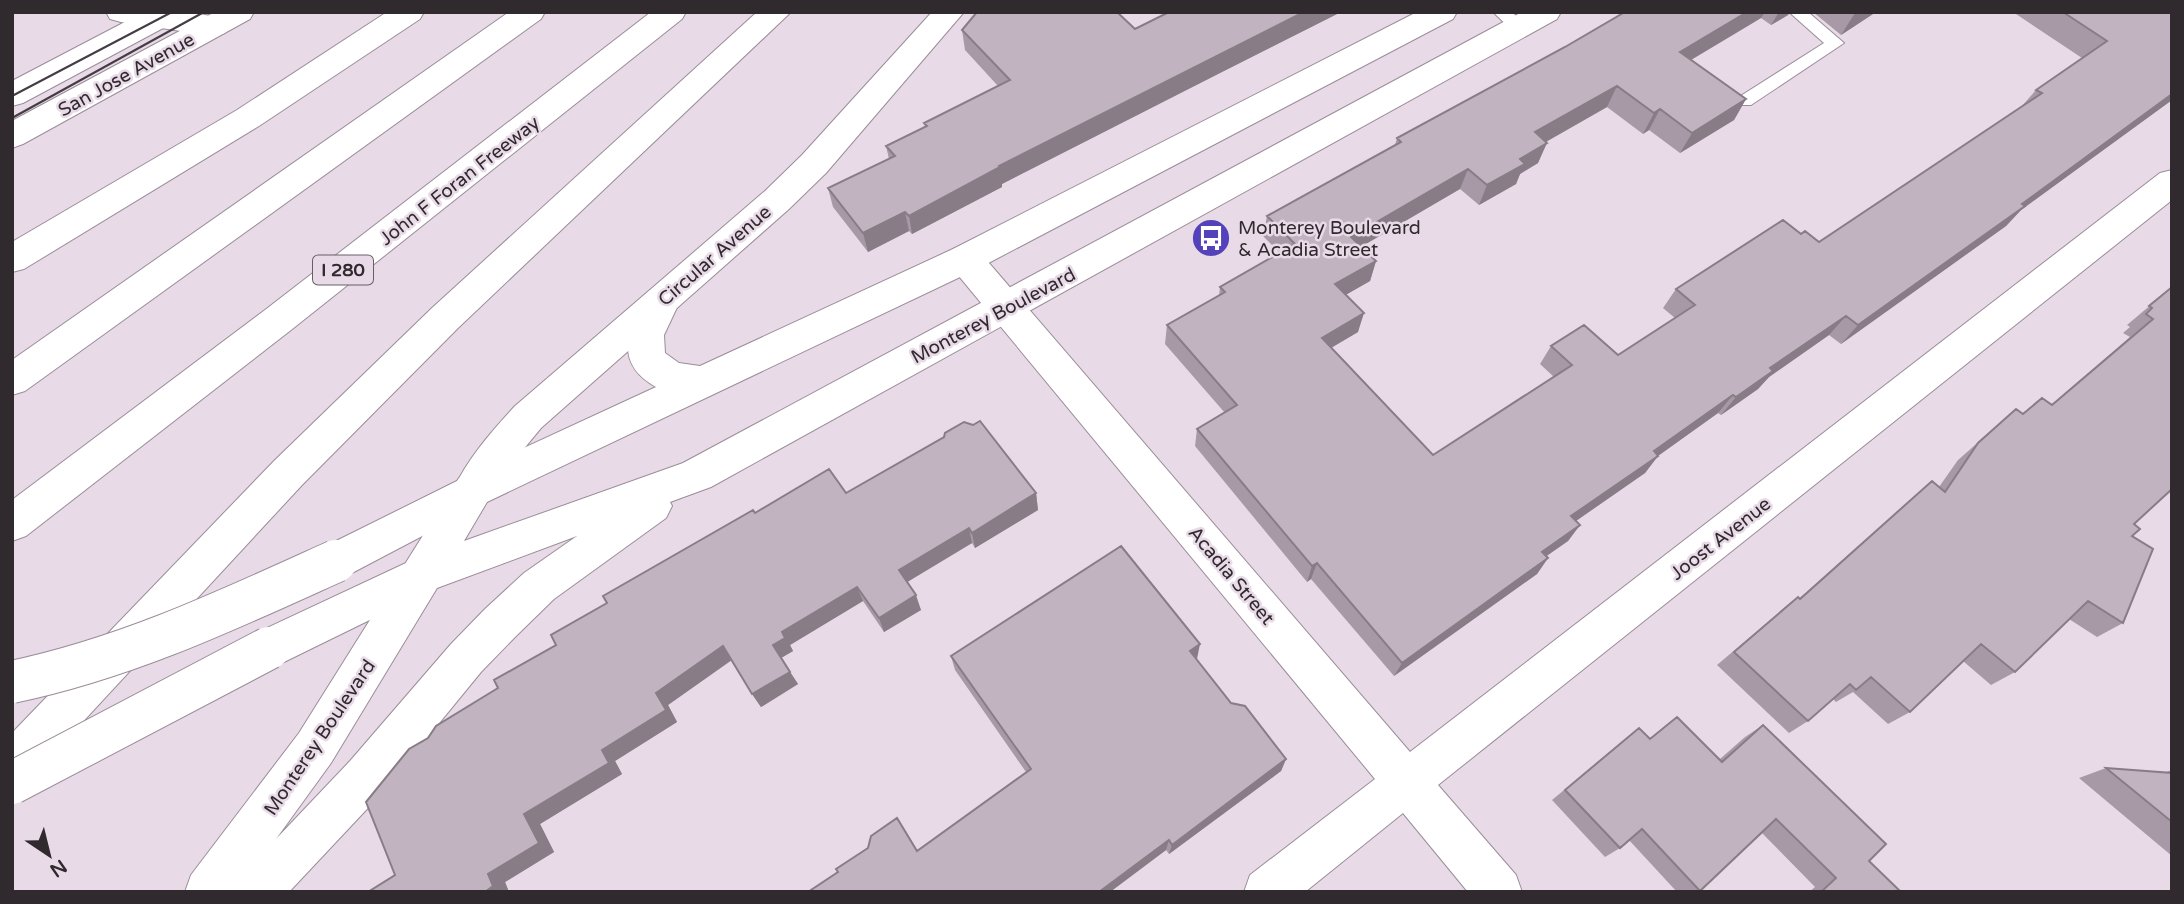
<svg xmlns="http://www.w3.org/2000/svg" width="2184" height="904" viewBox="0 0 2184 904" font-family="'Varela Round',sans-serif">
<style>
.lines{fill:none;stroke-linecap:round;stroke-linejoin:round}
.service-casing{stroke:#9a8d99;stroke-width:2}
.minor-casing{stroke:#9a8d99;stroke-width:2}
.tertiary-casing{stroke:#9a8d99;stroke-width:2}
.secondary-casing{stroke:#9a8d99;stroke-width:2}
.motorway-casing{stroke:#9a8d99;stroke-width:2}
.service{fill:#fff;fill-rule:evenodd}
.minor{fill:#fff;fill-rule:evenodd}
.tertiary{fill:#fff;fill-rule:evenodd}
.secondary{fill:#fff;fill-rule:evenodd}
.motorway{fill:#fff;fill-rule:evenodd}
.tram{stroke:#443d43;stroke-width:2}
.motorway-bridge-casing{stroke:#9a8d99;stroke-width:44;stroke-linecap:butt}
.motorway-bridge{stroke:#fff;stroke-width:42}
.wall{fill:#a79aa6}
.shaded-wall{fill:#887d87}
.building{fill:#c2b3c1;stroke:#887d87;stroke-width:2}
.labels{text-anchor:middle;stroke-width:5;stroke-linejoin:round;paint-order:stroke}
.shield{fill:#e8dae7;stroke:#675f66;stroke-width:2}
.shield-label{font-size:18px;font-weight:bold;fill:#302a2f}
.street-label{font-size:19px;fill:#302a2f;stroke:#e8dae7}
.poi-label{font-size:19px;fill:#302a2f;stroke:#e8dae7;text-anchor:start}
</style>
<rect width="100%" height="100%" fill="#e8dae7"/>
<g class="lines">
<g class="service-casing">
<path id="service" d="M1493,12H1512L1527,27L1519,33L1513,31Z
M1789,12H1808L1844,43L1751,105H1739L1736,101L1739,97L1824,43Z"/>
</g>
<g class="minor-casing">
<path id="minor" d="M106,12H190L225,19L229,26L225,33L214,36L121,22L110,19Z
M2172,170V200L1438,785L1516,875L1522,892H1468L1403,813L1305,892H1244L1250,875L1375,779L953,269L948,259L953,249L965,246L977,249L1410,752L2160,173Z"/>
</g>
<g class="tertiary-casing">
<path id="tertiary" d="M932,12H964L826,173L789,209L541,428L513,462L487,502L473,507L459,502L453,490C468,458 491,432 515,406L765,191L802,155Z"/>
</g>
<g class="secondary-casing">
<path id="secondary" d="M144,12H184L180,19L23,103L12,106V81Z
M215,12H254L250,19L23,144L12,148V121Z
M1417,12H1457L1453,19L977,269L487,502L464,541L683,463L1522,12H1561L1557,19L711,487L670,502L672,506L666,518L554,599L515,637L481,672L382,793L289,892H185L191,875L299,733L459,478L656,387C611,362 629,326 649,291L662,287L675,291L680,301L664,335L665,353L679,363L700,366L953,249ZM577,536L524,573L485,609L451,644L350,761L276,839L331,763L437,588Z"/>
</g>
<g class="motorway-casing">
<path id="motorway" d="M387,12H424L420,19L259,126L24,269L12,272V242L237,110Z
M509,12H545L541,19L25,391L12,395V360Z
M651,12H686L682,19L291,330L26,536L12,541V500L265,310Z
M757,12H791L458,328L302,485L28,781L12,787V733L274,461L432,308Z
M473,473L487,478L493,490L487,502L350,574L336,579L322,574L316,561L322,548Z
M421,556L435,562L441,575L435,588L284,662L269,668L254,662L248,648L254,634Z"/>
</g>
<use href="#service" class="service"/>
<use href="#minor" class="minor"/>
<use href="#tertiary" class="tertiary"/>
<use href="#secondary" class="secondary"/>
<use href="#motorway" class="motorway"/>
<path class="tram" d="M12,96L172,12
M12,118L204,12"/>
<g class="motorway-bridge-casing">
<path id="motorway-bridge" d="M12,682C127,658 230,609 336,561
M12,783L269,648"/>
</g>
<use href="#motorway-bridge" class="motorway-bridge"/>
</g>
<path class="wall" d="M1169,12H1341L1216,75L1002,184V187L912,234L909,231L868,252L833,207L828,188L889,159L886,146L925,127L924,123L998,86L965,50L962,30L1135,29Z
M1625,12H1790L1788,15L1771,25L1761,18L1691,60L1746,99L1734,120L1680,153L1649,130L1643,134L1607,107L1546,142L1538,163L1520,174L1516,184L1479,205L1460,189L1361,247L1376,261L1370,281L1345,295L1358,332L1331,348L1433,455L1554,377L1540,364L1551,346L1618,355L1675,318L1663,308L1676,289L1801,234L1819,242L2022,106L2036,90L2082,58L2013,12H2172V100L2021,210L2006,226L1841,344L1829,335L1769,377L1758,389L1721,415L1718,413L1658,456L1645,473L1576,521L1580,525L1568,541L1546,556L1548,558L1537,574L1394,676L1311,579L1307,582L1195,446L1197,429L1225,413L1165,344L1167,325L1219,296L1220,287L1280,253L1263,236L1267,216L1395,145L1397,138L1565,47Z
M1813,12H1876L1841,35Z
M2172,287L2132,536L2123,623L2097,637L2069,619L2015,672L1991,685L1963,661L1910,712L1888,724L1853,692L1836,702L1833,699L1808,721L1789,733L1717,665L1781,611L1798,597L1800,598L1932,481L1939,487L1958,460L2016,409L2022,414L2042,398L2051,405L2130,337L2123,333L2130,327L2127,325Z
M846,493H1036L1038,510L975,548L972,543L907,582L921,610L884,632L863,601L790,645L793,651L781,658L798,684L761,707L752,694L732,660L668,705L677,722L615,761L622,774L540,824L554,852L505,882L509,892H368L395,875L428,738L498,688L556,645L607,603L755,513Z
M951,656L1196,659L1231,703L1286,759L1281,771L1169,854L1166,850L1110,892H808L917,851L1026,772L955,670Z
M1763,725L1869,861L1901,892H1809L1815,887L1762,833L1700,891L1697,892H1677L1629,840L1620,848L1605,857L1552,800L1639,728L1650,738L1720,759L1745,737Z
M2106,768L2166,772L2172,770V856L2079,778Z"/>
<path class="shaded-wall" d="M1304,12H1341L1216,75L1002,184V187L912,234L909,216L999,166Z
M1747,12H1765L1761,18L1669,73L1680,52Z
M1779,12H1790L1788,15L1771,25Z
M1857,12H1876L1841,35L1855,13Z
M1617,86L1607,107L1526,153L1535,132Z
M2172,94V100L2021,210L2006,226L1841,344L1858,325Z
M1746,99L1734,120L1680,153L1692,133Z
M1660,109L1649,130L1643,134L1654,113Z
M1547,143L1538,163L1520,174L1516,184L1479,205L1487,185L1520,159Z
M1468,169L1460,189L1345,256L1351,237Z
M905,212L909,231L868,252L863,233Z
M1376,261L1370,281L1330,304L1335,284Z
M1364,313L1358,332L1317,356L1322,338Z
M1846,316L1829,335L1769,377L1758,389L1721,415L1736,397L1770,368Z
M1733,395L1718,413L1655,458L1658,456L1645,473L1560,532L1571,516L1654,451Z
M1036,493L1038,510L975,548L972,533Z
M1580,525L1568,541L1531,567L1542,552Z
M969,528L972,543L904,584L899,570Z
M1548,558L1537,574L1394,676L1402,663Z
M1317,563L1311,579L1307,582L1312,566Z
M857,587L863,601L790,645L793,651L781,658L773,645L782,632Z
M916,595L921,610L884,632L879,618Z
M1200,644L1197,659L1190,651Z
M723,646L733,659L668,705L677,722L615,761L622,774L540,824L554,852L505,882L509,892H485L488,874L524,814L602,750L656,693Z
M790,672L798,684L761,707L752,694Z
M1286,759L1281,771L1169,854L1172,845Z
M1169,840L1166,850L1110,892H1099Z"/>
<path class="building" d="M977,12H1117L1135,29L1169,12H1304L999,166L1000,167L909,216L905,212L863,233L828,188L895,156L886,146L927,126L924,123L1010,80L962,30Z
M1625,12H1747L1680,52L1746,99L1692,133L1660,109L1654,113L1617,86L1535,132L1547,143L1520,159L1525,164L1487,185L1468,169L1351,237L1376,261L1335,284L1364,313L1322,338L1433,455L1572,365L1551,346L1584,325L1618,355L1695,305L1676,289L1783,220L1801,234L1805,231L1819,242L2042,93L2036,90L2107,41L2063,12H2172V94L2022,204L2025,206L1858,325L1846,316L1770,368L1773,371L1736,397L1733,395L1654,451L1658,456L1571,516L1580,525L1542,552L1548,558L1402,663L1317,563L1312,566L1197,429L1237,405L1167,325L1225,292L1220,287L1295,244L1267,216L1401,142L1397,138L1565,47Z
M2172,287V489L2134,524L2140,529L2132,536L2153,549L2123,623L2088,601L2015,672L1981,644L1910,712L1871,677L1856,690L1850,684L1808,721L1734,652L1798,597L1800,599L1932,481L1945,492L1978,443L2016,409L2023,414L2042,398L2052,405L2153,319L2146,314L2152,308L2149,306Z
M980,421L1036,493L972,533L969,528L899,570L916,595L879,618L857,587L782,632L785,638L773,645L790,672L752,694L723,646L656,693L666,710L602,750L609,763L524,814L539,843L488,874L493,886L485,892H368L395,875L366,802L409,749L428,738L436,726L498,688L494,680L556,645L551,635L607,603L603,596L753,510L755,513L829,469L846,493L944,437L945,433L964,422L973,425Z
M1121,546L1200,644L1190,651L1231,703L1245,706L1286,759L1172,845L1169,840L1099,892H808L838,872L836,869L868,848L871,836L897,818L917,851L1031,769L951,656Z
M1677,717L1722,762L1763,725L1886,844L1869,861L1901,892H1821L1836,878L1776,819L1700,891L1642,829L1620,848L1565,790L1639,728L1650,739Z
M2106,768L2172,773V822Z"/>
<defs>
<g id="bus-disc" transform="scale(2.0125)"><circle r="9.5" fill="#5342ba" stroke="#e8dae7"/><path d="M-5-6H5V4H4V6H2V4H-2V6H-4V4H-5ZM-3.5-4V0h7V-4ZM-3.5 1.2v1.5H-2V1.2ZM2 1.2v1.5H3.5V1.2Z" fill="#fff"/></g>
</defs>
<g fill-rule="evenodd">
<use href="#bus-disc" x="1211" y="238"/>
</g>
<g class="labels">
<rect class="shield" x="313" y="255.5" width="60" height="29" rx="5"/>
<g class="shield-label">
<text x="343" y="276">I 280</text>
</g>
<g class="street-label">
<text transform="translate(126 74) rotate(-29)" y="7">San Jose Avenue</text>
<text transform="translate(459 180) rotate(-38)" y="7">John F Foran Freeway</text>
<text transform="translate(714 255) rotate(-41)" y="7">Circular Avenue</text>
<text transform="translate(993 315) rotate(-28)" y="7">Monterey Boulevard</text>
<text transform="translate(1720 538) rotate(-38)" y="7">Joost Avenue</text>
<text transform="translate(1232 575) rotate(50)" y="7">Acadia Street</text>
<text transform="translate(319 737) rotate(-56)" y="7">Monterey Boulevard</text>
</g>
<g class="poi-label">
<text x="1238" y="234">Monterey Boulevard<tspan x="1238" dy="22">&amp; Acadia Street</tspan></text>
</g>
</g>
<rect width="2184" height="904" fill="none" stroke="#302a2f" stroke-width="28"/>
<g transform="translate(49 855) rotate(145)" stroke="#e8dae7" stroke-width="5" paint-order="stroke">
<path d="M0-5L12 26L0 18L-12 26Z" fill="#302a2f"/>
<text y="-10" font-size="19" font-weight="bold" text-anchor="middle" fill="#302a2f">N</text>
</g>
</svg>
